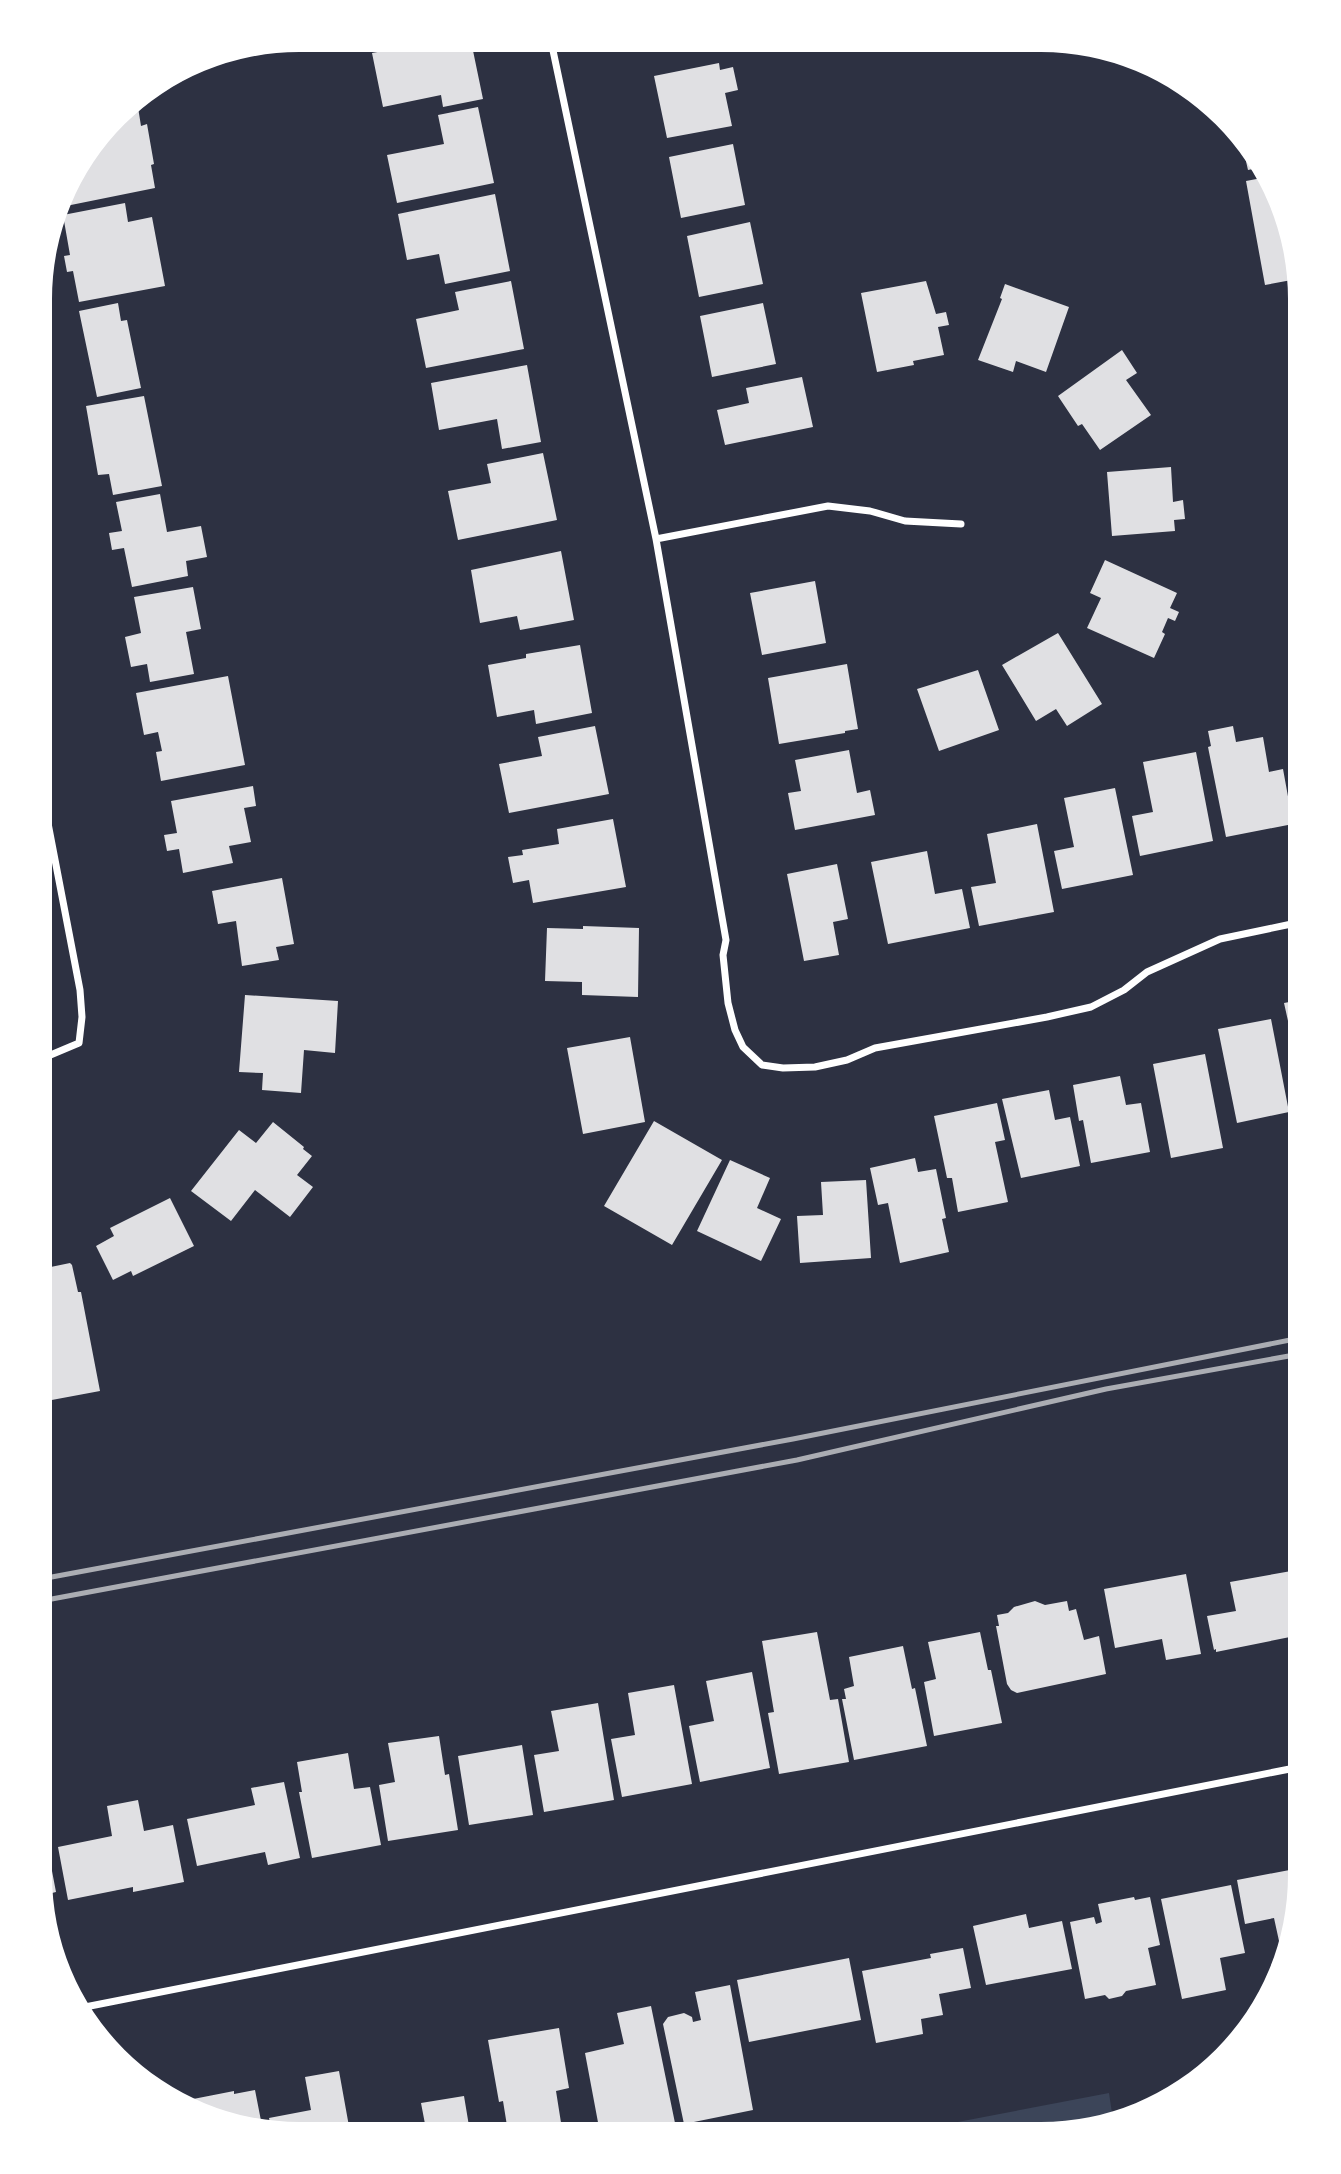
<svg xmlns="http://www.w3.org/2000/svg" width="1341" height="2174" viewBox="0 0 1341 2174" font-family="Inter,sans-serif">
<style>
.green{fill:#3c4559}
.building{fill:#e0e0e3}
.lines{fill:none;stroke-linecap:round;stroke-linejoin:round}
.minor{stroke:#fff;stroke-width:7}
.rail{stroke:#abadb3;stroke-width:5}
</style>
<rect width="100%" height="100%" fill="#2d3142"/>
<path class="green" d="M1109,2093L1113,2120L1042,2134L900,2133Z"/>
<path class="building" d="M438,41H471L483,99L443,107L441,95L383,107L372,53Z
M719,63L720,70L733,67L738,90L725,93L732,126L667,138L654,76Z
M137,101L141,126L147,124L154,164L151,165L155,188L61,207L67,185L128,105Z
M478,107L494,183L397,203L387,155L444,144L438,115Z
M1240,135L1247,142L1262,167L1248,170Z
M733,144L745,205L681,218L669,157Z
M1267,177L1281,201L1297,279L1265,285L1246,181Z
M495,194L510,271L445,284L439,254L407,260L398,214Z
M125,203L128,222L152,217L165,286L79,302L73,271L67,272L64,256L70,255L63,215Z
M750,222L763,284L699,297L687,236Z
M511,281L524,349L426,368L416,319L459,310L455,292Z
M926,281L936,314L946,312L949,325L938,327L944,355L913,361L914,365L877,372L861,293Z
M1005,284L1069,307L1046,372L1016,361L1013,372L978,360L1002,299L1000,298Z
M118,303L121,321L127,320L141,388L97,397L79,311Z
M763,303L776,364L712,377L700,316Z
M1122,350L1137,373L1126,380L1151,415L1100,450L1082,424L1078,426L1058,396Z
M527,365L541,442L502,449L497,419L439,430L431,383Z
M802,377L813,427L725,445L717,410L749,403L746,388Z
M144,396L162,486L113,495L109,474L98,475L86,406Z
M543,453L557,520L458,540L448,491L491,483L487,464Z
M1171,467L1173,502L1183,500L1185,519L1174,520L1175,531L1112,536L1107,472Z
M160,494L167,532L201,526L207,557L186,561L188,576L132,587L124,548L112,550L109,533L122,531L116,502Z
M561,551L574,620L520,630L517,616L480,623L471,570Z
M1105,560L1177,593L1170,608L1179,612L1175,621L1168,618L1162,632L1165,634L1154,658L1087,628L1101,598L1090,593Z
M815,581L826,643L762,655L750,593Z
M193,587L201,629L186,632L194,674L150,682L147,664L131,667L125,637L141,633L134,597Z
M1058,633L1102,704L1067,726L1056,709L1036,721L1002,665Z
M580,645L592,713L536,724L534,710L497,717L488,665L526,658V654Z
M847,664L858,729L845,731V733L779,744L768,678Z
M978,670L999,730L939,751L917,689Z
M228,676L245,765L161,781L156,752L162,751L158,732L144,735L136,693Z
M595,726L609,794L509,813L499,764L542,756L538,737Z
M1233,726L1236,742L1263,737L1269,772L1283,769L1293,824L1226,837L1208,747L1211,746L1208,731Z
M849,750L857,793L870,790L875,815L795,830L788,793L801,791L795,760Z
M1196,752L1213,841L1140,856L1132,816L1153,812L1143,762Z
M253,786L256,806L244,808L251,842L229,846L233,863L183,873L179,849L167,851L164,835L177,833L171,801Z
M1115,788L1133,875L1062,889L1054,851L1074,847L1064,798Z
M613,819L626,887L533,903L529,880L513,883L508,857L523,855L522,850L559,844L557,829Z
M1037,824L1054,912L979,926L971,887L996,883L987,834Z
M927,851L935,894L962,889L970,928L888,944L871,862Z
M837,864L848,919L833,922L839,955L804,961L787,874Z
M282,878L294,944L276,947L279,960L242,966L236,921L218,924L212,891Z
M583,926L639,928L638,997L582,995V982L545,981L547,928L583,929Z
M245,995L338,1001L335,1053L304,1050L301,1093L262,1090L263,1073L239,1072Z
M1300,1000V1070H1299L1284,1003Z
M1271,1019L1289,1112L1237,1123L1218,1029Z
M630,1037L645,1122L583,1134L567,1048Z
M1205,1054L1223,1148L1171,1158L1153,1064Z
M1120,1076L1126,1105L1141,1103L1150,1152L1091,1163L1083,1120L1079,1121L1073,1085Z
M1049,1090L1055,1120L1070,1117L1080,1166L1021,1178L1002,1099Z
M997,1103L1005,1140L995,1142L1008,1202L958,1212L952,1178H947L934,1116Z
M654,1121L722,1160L672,1245L604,1206Z
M273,1122L304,1147L303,1149L312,1156L297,1175L313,1187L290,1217L255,1190L231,1221L191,1191L239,1130L256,1143Z
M915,1158L918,1172L936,1169L946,1218L942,1219L949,1252L900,1263L888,1203L878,1205L870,1168Z
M730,1160L770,1178L757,1208L781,1219L761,1261L697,1231Z
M866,1180L871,1258L800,1263L797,1216L823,1215L821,1182Z
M170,1198L194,1246L133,1276L131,1271L113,1280L96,1246L114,1236L110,1228Z
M70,1263L72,1265L78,1292H81L100,1391L41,1402V1269Z
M1297,1570L1300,1589V1595L1295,1596L1300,1635L1216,1652V1649L1214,1650L1207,1616L1236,1611L1230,1582Z
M1186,1574L1201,1654L1166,1660L1162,1639L1115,1648L1104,1589Z
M1035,1601L1045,1605L1067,1601L1069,1611L1076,1609L1084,1640L1099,1636L1106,1674L1017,1693L1011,1690L1007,1684L996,1626H999L997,1615L1008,1613L1014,1607Z
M817,1632L830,1700L838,1699L849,1762L779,1774L768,1713L774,1712L762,1641Z
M980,1632L988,1670H991L1002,1723L934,1736L924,1682L936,1679L928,1642Z
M903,1646L912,1689L915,1688L927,1746L854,1760L842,1699H846L844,1689L854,1686L849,1657Z
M752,1672L770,1768L700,1782L689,1726L714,1721L706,1681Z
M674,1685L692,1784L622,1797L611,1739L635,1735L628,1693Z
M598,1703L614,1800L544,1812L534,1755L559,1751L551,1711Z
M439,1736L445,1775L449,1774L458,1830L388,1841L379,1785L395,1782L388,1743Z
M522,1745L533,1815L469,1825L458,1756Z
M348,1753L354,1789L370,1787L381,1845L312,1858L299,1792H302L297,1762Z
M284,1782L300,1858L268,1865L265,1852L197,1866L187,1819L255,1805L251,1788Z
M138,1800L144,1831L173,1825L184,1882L133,1892V1887L68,1900L58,1847L112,1836L107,1806Z
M48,1850L56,1892L44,1895L40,1874V1852Z
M1300,1868V1892L1287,1958L1284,1964L1274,1918L1245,1924L1237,1880Z
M1231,1885L1245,1953L1220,1958L1226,1990L1182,1999L1161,1899Z
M1134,1897L1135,1900L1150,1897L1160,1945L1148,1948L1156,1985L1126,1991L1122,1996L1109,1999L1105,1995L1085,1999L1070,1922L1094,1917L1096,1924L1102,1922L1098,1904Z
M1026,1914L1029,1928L1062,1921L1072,1969L986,1985L973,1926Z
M963,1948L971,1988L939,1994L943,2015L921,2019L923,2034L876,2043L862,1971L931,1958L930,1954Z
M849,1958L861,2020L749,2042L737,1980Z
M730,1985L753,2110L684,2124L663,2024L668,2017L684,2013L692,2017L693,2022L701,2020L695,1992Z
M651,2006L675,2123L652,2128L650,2131L645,2133H600L585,2053L624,2044L617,2013Z
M559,2028L569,2088L556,2091L562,2129L543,2132H508L503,2101L499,2102L488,2040Z
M339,2071L350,2132H272L269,2118L311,2110L305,2077Z
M255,2090L263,2131L200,2114L184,2104L183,2101L234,2091V2094Z
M464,2096L470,2132H387L425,2124L421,2103Z"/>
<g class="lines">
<path class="minor" d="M551,41L656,539L726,940L723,955L728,1003L735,1030L743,1047L762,1065L783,1068L815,1067L847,1060L875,1048L1047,1017L1091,1007L1124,990L1147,972L1220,939L1301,922
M656,539L828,506L870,511L905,521L961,524
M41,1059L79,1043L82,1017L80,990L42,792
M80,2008L1300,1767"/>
<path class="rail" d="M41,1579L793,1439L1300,1338
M41,1601L797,1460L1106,1389L1300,1354"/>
</g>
<path d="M0 0H1341V2174H0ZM299 52H1041A247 247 0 0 1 1288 299V1875A247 247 0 0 1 1041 2122H299A247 247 0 0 1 52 1875V299A247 247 0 0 1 299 52Z" fill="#fff" fill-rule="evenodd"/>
</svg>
